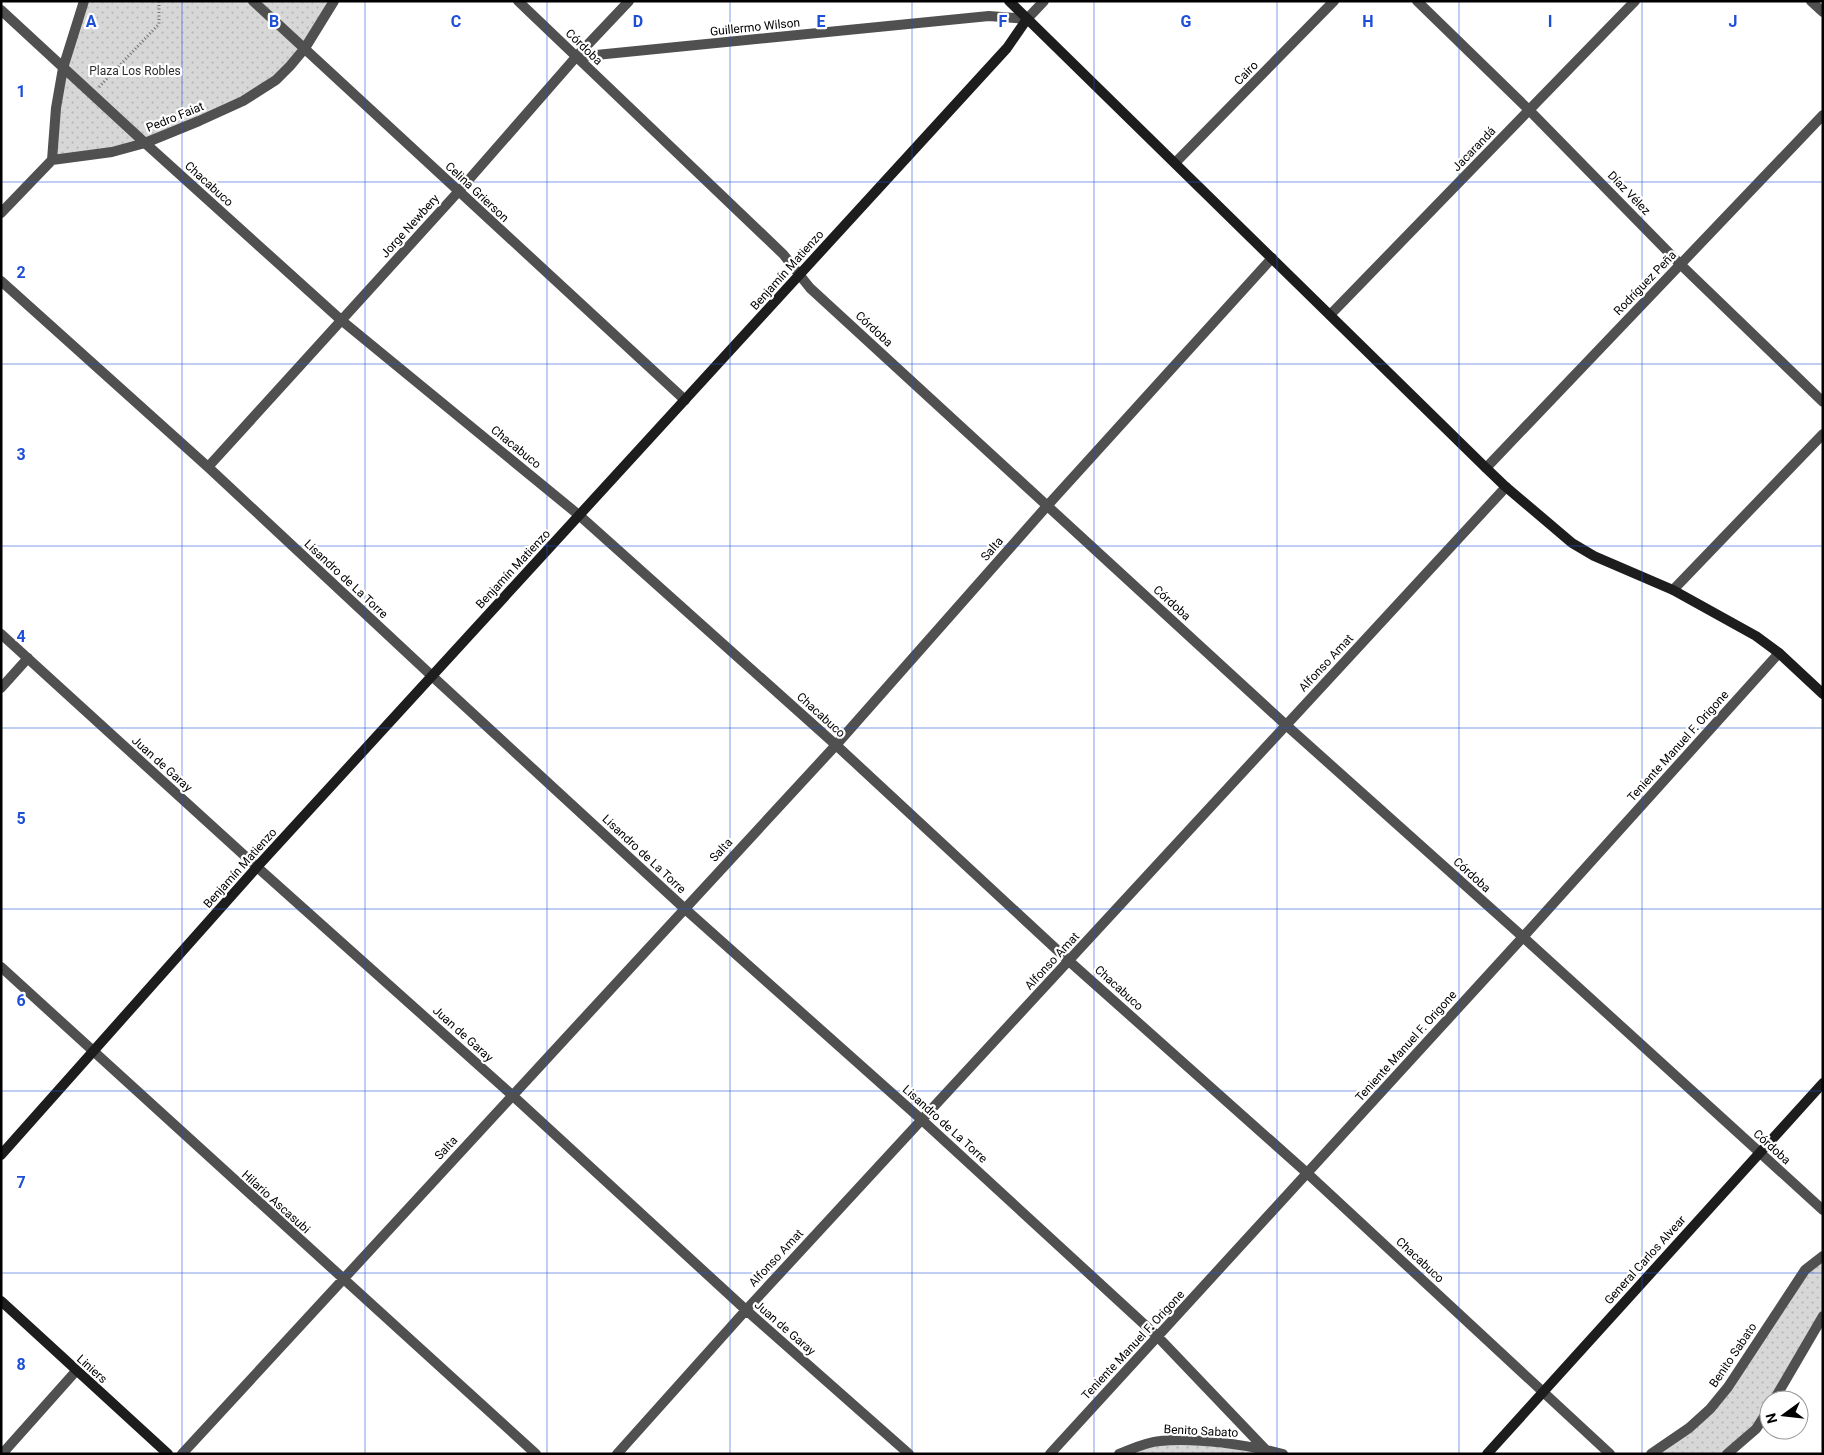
<svg xmlns="http://www.w3.org/2000/svg" width="1824" height="1455" viewBox="0 0 1824 1455" font-family="Roboto,sans-serif">
<style>
.grass{fill:url(#grass-dots)}
.lines{fill:none;stroke-linecap:round;stroke-linejoin:round}
.path{stroke:#727272;stroke-width:3;stroke-dasharray:1 2.5;stroke-linecap:butt}
.street{stroke:#505050;stroke-width:10}
.secondary{stroke:#1d1d1d;stroke-width:10}
.grid{fill:none;stroke:#1d4ed8;stroke-width:1;stroke-opacity:0.55}
.labels{text-anchor:middle;stroke-width:4.5;stroke-linejoin:round;paint-order:stroke}
.street-label{font-size:12px;fill:#000;stroke:#fff}
.park-label{font-size:12px;fill:#2e2e2e;stroke:#fff}
.grid-label{font-size:16px;text-anchor:middle;font-weight:bold;fill:#1d4ed8;stroke:#fff;stroke-width:4.5;stroke-linejoin:round;paint-order:stroke}
</style>
<defs>
<pattern id="grass-dots" width="8" height="8" patternUnits="userSpaceOnUse" patternTransform="scale(1.25)"><rect width="8" height="8" fill="#d7d7d7"/><path d="M2 2h.1M6 6h.1" fill="none" stroke="#b7b7b7" stroke-width="1.8" stroke-linecap="round"/></pattern>
</defs>
<rect width="100%" height="100%" fill="#fff"/>
<path class="grass" d="M84,1H334L290,66L243,101L145,143L52,160L56,108Z
M1823,1256V1316L1773,1400H1769C1769,1421 1742,1441 1727,1454H1651L1710,1409L1792,1288Z
M1158,1441L1283,1454H1119Z"/>
<g class="lines">
<path class="path" d="M99,87L159,24V1"/>
<path class="street" d="M253,1L685,400
M518,1L783,254L810,288L1286,725L1523,937L1823,1210
M1417,1L1529,110L1680,264L1823,402
M1811,1L1823,12
M1,10L145,143L341,320L580,516L836,745L1069,961L1307,1173L1610,1454
M576,57L989,16L1027,19L1044,1
M52,160L56,108L63,68L84,1
M1175,163L1334,1
M1,213L52,160L112,152L145,143L199,121L243,101L276,80L290,66L305,48L334,1
M1,281L208,467L432,676L684,908L922,1120L1158,1337L1265,1449
M1330,315L1635,1
M208,467L458,192L576,57L629,1
M1486,468L1823,115
M1673,590L1823,434
M1,634L257,867L512,1095L746,1310L909,1454
M1,688L28,658
M1,967L536,1454
M1774,1400L1823,1316
M2,1454L76,1371
M182,1454L836,745L1047,506L1272,258
M617,1454L746,1310L1506,487
M1050,1454L1523,937L1779,653
M1119,1454C1132,1449 1146,1442 1160,1441C1195,1437 1249,1445 1283,1454
M1651,1454L1689,1428L1710,1409L1728,1387L1805,1270L1823,1256
M1727,1454L1756,1429L1769,1409"/>
<path class="secondary" d="M1009,1L1486,468L1506,487L1572,543L1594,556L1673,590L1756,636L1779,653L1823,694
M1,1155L257,867L1007,48L1027,19
M1,1301L168,1454
M1487,1454L1823,1083"/>
</g>
<path class="grid" d="M182,1V1454M365,1V1454M547,1V1454M730,1V1454M912,1V1454M1094,1V1454M1277,1V1454M1459,1V1454M1642,1V1454M1,182H1823M1,364H1823M1,546H1823M1,728H1823M1,909H1823M1,1091H1823M1,1273H1823"/>
<g class="labels">
<g class="street-label">
<text transform="translate(755 27) rotate(-6)" y="4">Guillermo Wilson</text>
<text transform="translate(584 47) rotate(44)" y="4">Córdoba</text>
<text transform="translate(1246 73) rotate(-45)" y="4">Cairo</text>
<text transform="translate(175 117) rotate(-22)" y="4">Pedro Faiat</text>
<text transform="translate(1474 149) rotate(-46)" y="4">Jacarandá</text>
<text transform="translate(209 184) rotate(42)" y="4">Chacabuco</text>
<text transform="translate(477 192) rotate(43)" y="4">Celina Grierson</text>
<text transform="translate(1629 193) rotate(46)" y="4">Díaz Vélez</text>
<text transform="translate(410 226) rotate(-48)" y="4">Jorge Newbery</text>
<text transform="translate(787 270) rotate(-48)" y="4">Benjamín Matienzo</text>
<text transform="translate(1645 283) rotate(-46)" y="4">Rodríguez Peña</text>
<text transform="translate(874 329) rotate(43)" y="4">Córdoba</text>
<text transform="translate(516 447) rotate(39)" y="4">Chacabuco</text>
<text transform="translate(992 549) rotate(-49)" y="4">Salta</text>
<text transform="translate(513 569) rotate(-47)" y="4">Benjamín Matienzo</text>
<text transform="translate(346 579) rotate(43)" y="4">Lisandro de La Torre</text>
<text transform="translate(1172 603) rotate(42)" y="4">Córdoba</text>
<text transform="translate(1326 663) rotate(-47)" y="4">Alfonso Amat</text>
<text transform="translate(821 715) rotate(42)" y="4">Chacabuco</text>
<text transform="translate(1678 746) rotate(-48)" y="4">Teniente Manuel F. Origone</text>
<text transform="translate(162 764) rotate(42)" y="4">Juan de Garay</text>
<text transform="translate(721 850) rotate(-47)" y="4">Salta</text>
<text transform="translate(644 854) rotate(43)" y="4">Lisandro de La Torre</text>
<text transform="translate(240 868) rotate(-48)" y="4">Benjamín Matienzo</text>
<text transform="translate(1472 875) rotate(42)" y="4">Córdoba</text>
<text transform="translate(1052 961) rotate(-47)" y="4">Alfonso Amat</text>
<text transform="translate(1119 988) rotate(42)" y="4">Chacabuco</text>
<text transform="translate(463 1034) rotate(42)" y="4">Juan de Garay</text>
<text transform="translate(1406 1046) rotate(-48)" y="4">Teniente Manuel F. Origone</text>
<text transform="translate(945 1124) rotate(42)" y="4">Lisandro de La Torre</text>
<text transform="translate(1772 1147) rotate(42)" y="4">Córdoba</text>
<text transform="translate(446 1148) rotate(-47)" y="4">Salta</text>
<text transform="translate(276 1202) rotate(42)" y="4">Hilario Ascasubi</text>
<text transform="translate(776 1258) rotate(-47)" y="4">Alfonso Amat</text>
<text transform="translate(1420 1260) rotate(43)" y="4">Chacabuco</text>
<text transform="translate(1645 1260) rotate(-48)" y="4">General Carlos Alvear</text>
<text transform="translate(785 1328) rotate(41)" y="4">Juan de Garay</text>
<text transform="translate(1133 1345) rotate(-47)" y="4">Teniente Manuel F. Origone</text>
<text transform="translate(1733 1355) rotate(-56)" y="4">Benito Sabato</text>
<text transform="translate(92 1369) rotate(42)" y="4">Liniers</text>
<text transform="translate(1201 1431) rotate(3)" y="4">Benito Sabato</text>
</g>
<g class="park-label">
<text x="135" y="75">Plaza Los Robles</text>
</g>
</g>
<g class="grid-label">
<text x="91" y="27">A</text>
<text x="274" y="27">B</text>
<text x="456" y="27">C</text>
<text x="638" y="27">D</text>
<text x="821" y="27">E</text>
<text x="1003" y="27">F</text>
<text x="1186" y="27">G</text>
<text x="1368" y="27">H</text>
<text x="1550" y="27">I</text>
<text x="1733" y="27">J</text>
<text x="21" y="97">1</text>
<text x="21" y="278">2</text>
<text x="21" y="460">3</text>
<text x="21" y="642">4</text>
<text x="21" y="824">5</text>
<text x="21" y="1006">6</text>
<text x="21" y="1188">7</text>
<text x="21" y="1370">8</text>
</g>
<rect width="1824" height="1455" fill="none" stroke="#000000" stroke-width="5"/>
<g transform="translate(1784 1415) rotate(255)"><circle r="24" fill="#ffffff" stroke="#999999"/>
<path d="M0-4L9 19L0 12L-9 19Z" fill="#000000"/>
<text y="-8" font-size="14" font-weight="bold" text-anchor="middle" fill="#000000">N</text>
</g>
</svg>
